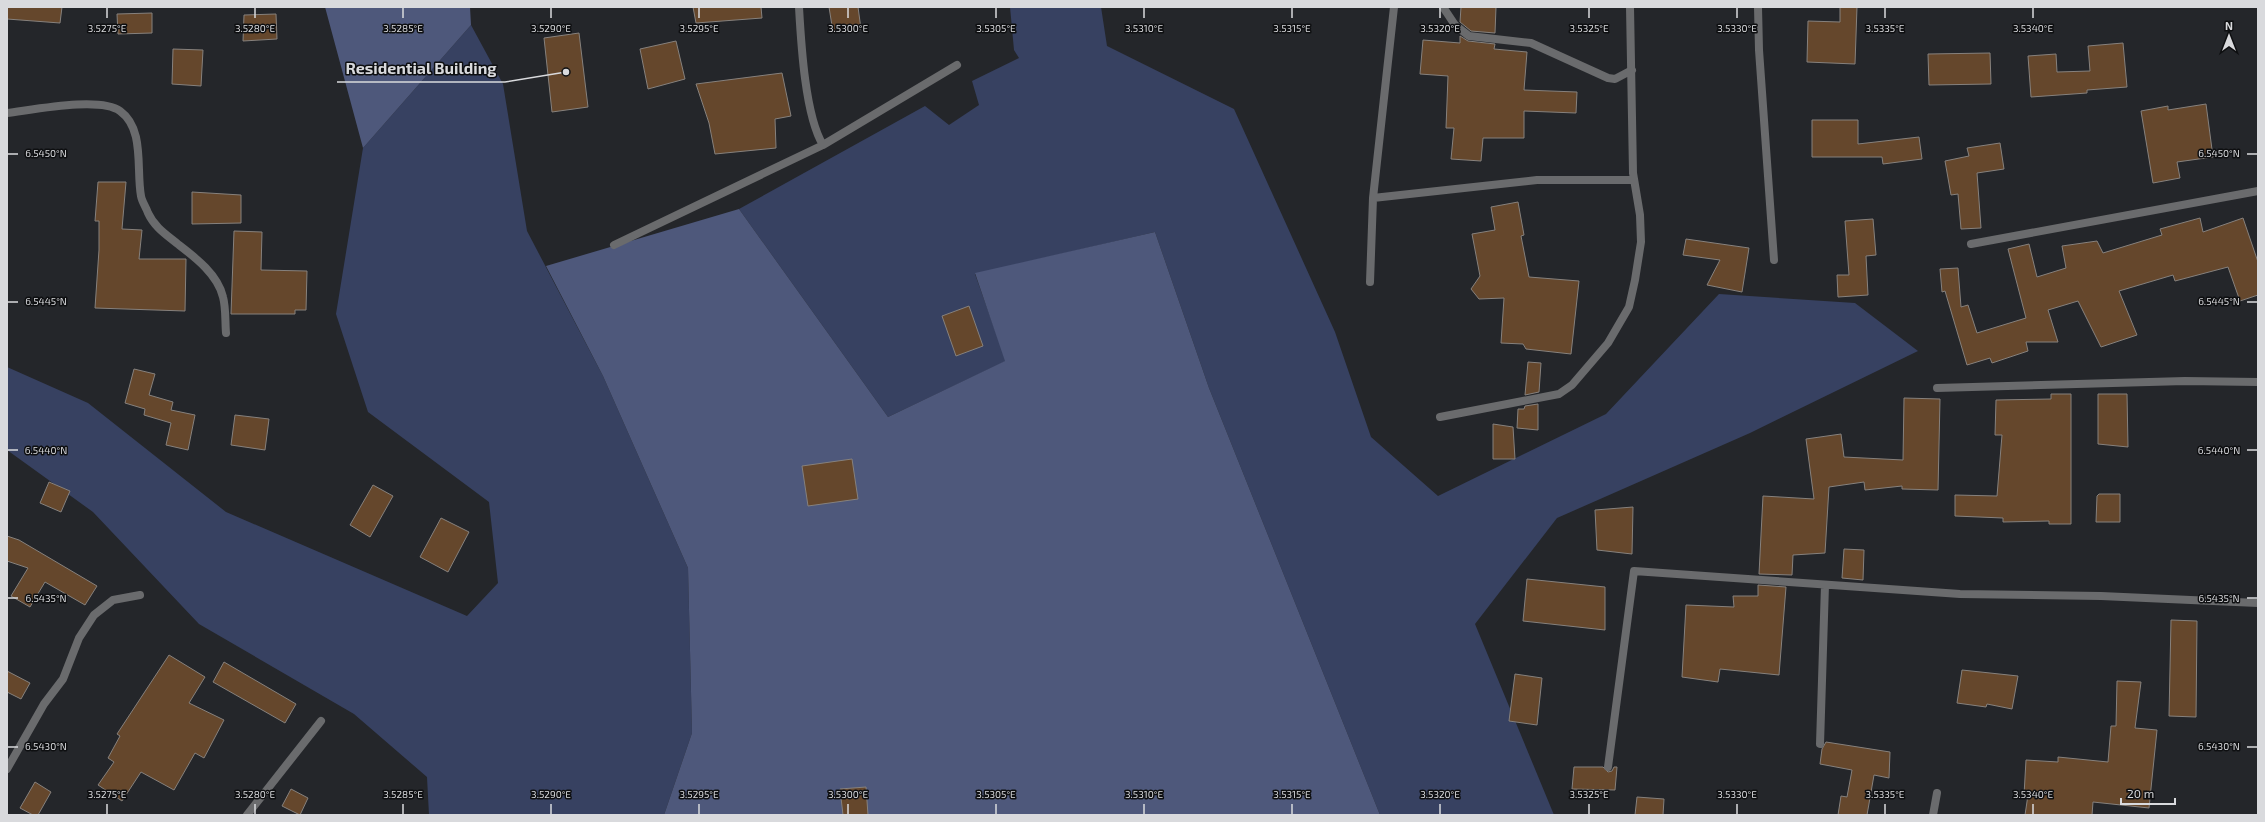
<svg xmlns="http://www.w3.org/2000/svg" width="2265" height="822" viewBox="0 0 2265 822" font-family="'Exo 2',sans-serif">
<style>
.green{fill:#374161}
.forest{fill:#4e587b}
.building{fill:#65472c;stroke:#86817d}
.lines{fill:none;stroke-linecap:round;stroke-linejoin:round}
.minor{stroke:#6a6b6d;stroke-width:8}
.ticks{fill:none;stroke:#d9dadd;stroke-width:1.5}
.ticks-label{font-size:10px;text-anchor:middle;fill:#d9dadd;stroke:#0e0f11;stroke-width:3;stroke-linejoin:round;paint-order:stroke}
.leader{fill:none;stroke:#d9dadd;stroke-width:1.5}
.callout-dot{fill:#d9dadd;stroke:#0e0f11;stroke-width:1.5}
.callout-label{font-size:16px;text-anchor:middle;font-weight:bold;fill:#d9dadd;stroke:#0e0f11;stroke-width:3;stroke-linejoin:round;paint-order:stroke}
</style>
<rect width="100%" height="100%" fill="#24262a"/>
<path class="green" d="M1010,7H1101L1107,46L1234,109L1335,332L1371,437L1438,496L1606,414L1719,294L1855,303L1918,351L1750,433L1557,518L1475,624L1554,815H1380L1209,388L1155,232L975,274L1006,361L888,417L739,209L925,106L949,125L979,105L972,81L1019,58L1014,50Z
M471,25L503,84L527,231L603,376L688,568L692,733L664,815H429L427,777L354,714L199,624L93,512L7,450V367L88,403L226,512L467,616L498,583L489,502L368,412L336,314L363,148Z"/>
<path class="forest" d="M325,7H470L471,25L363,148Z
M739,209L888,417L1005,361L975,273L1155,232L1209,388L1380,815H664L692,733L688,568L603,376L546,266Z"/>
<path class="building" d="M7,7H62L60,23L7,19Z
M693,7H761L762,18L696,23Z
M829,7H858L861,29L833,32Z
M1461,7H1496L1495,33L1471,31L1460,22Z
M1840,7H1857L1855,64L1807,62L1808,21L1840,22Z
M152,13V33L118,34L117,14Z
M276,14L277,39L243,41L244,15Z
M579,33L588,107L552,112L544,38Z
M1460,36L1468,41L1495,44L1494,49L1527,52L1524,90L1577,92L1576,113L1524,111V138H1483L1481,161L1451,159L1454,128H1446L1448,76L1420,74L1423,40L1460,43Z
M676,41L685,79L648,89L640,49Z
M2123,43L2127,87L2087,90V93L2031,97L2028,56L2056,54L2057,72L2090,71L2088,46Z
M173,49L203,50L201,86L172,84Z
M1990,53L1991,84L1929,85L1928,54Z
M782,73L791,116L775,119L776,148L715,154L709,123L696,84Z
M2206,104L2213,157L2177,162L2180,178L2153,183L2141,111L2168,106V110Z
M1812,120H1858V144L1919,137L1922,159L1883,164L1882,157H1812Z
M2000,143L2004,169L1977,173L1981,228L1961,229L1958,194L1951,195L1945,161L1969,156L1967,148Z
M98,182H126L122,229L142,230L139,259H186L185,311L95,308L99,250V221H95Z
M192,192L241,195V223L192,224Z
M1518,202L1524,235L1521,236L1529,277L1579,281L1571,354L1526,349L1523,344L1501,343L1504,298L1479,299L1471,289L1480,276L1472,234L1495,230L1491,207Z
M2200,218L2203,232L2243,218L2258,262V295L2240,301L2228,267L2175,281L2173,275L2119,291L2137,335L2101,347L2078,301L2048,310L2058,342H2026L2028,351L1992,363L1990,358L1967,365L1945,291L1942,292L1940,269L1958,268L1961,307L1968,305L1977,333L2026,318L2008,249L2029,244L2037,277L2066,268L2062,246L2097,241L2103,253L2162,235L2160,229Z
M1873,219L1876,255L1866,256L1868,295L1838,297L1837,275H1849L1845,221Z
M234,231L262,232L261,270L307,271L306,310H295V314H231Z
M1686,239L1749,248L1742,292L1707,285L1720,260L1683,255Z
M969,306L983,346L956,356L942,316Z
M1528,362L1541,363L1539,392L1525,395Z
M134,369L155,374L149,395L173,402L171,410L195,415L188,450L166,445L171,423L144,415L145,409L125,403Z
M2051,394H2071V524H2049V521L2003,522V518L1955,516V495L1997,496L2002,435H1995L1996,400L2051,399Z
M2098,394H2127L2128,447L2098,444Z
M1904,398L1940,399L1938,490L1902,489V486L1865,490L1864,482L1829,487L1825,553L1793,555L1792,575L1759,574L1763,496L1814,499L1806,439L1841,434L1844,457L1903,460Z
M1538,404V430L1517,428L1518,409H1524L1525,406Z
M235,415L269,419L265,450L231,445Z
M1493,424L1513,427L1515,459H1493Z
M852,459L858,499L808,506L802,466Z
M49,482L70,491L61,512L40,503Z
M373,485L393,496L370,537L350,525Z
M2099,494H2120V522H2096L2097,496Z
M1633,507L1632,554L1597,550L1595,510Z
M441,518L469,532L448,572L420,557Z
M7,536L19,540L97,586L85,605L45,582L30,607L11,596L28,568L7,561Z
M1844,549L1864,550L1863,580L1842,578Z
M1527,579L1605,587V630L1523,621Z
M1758,585L1786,587L1779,675L1720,669L1718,682L1682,677L1686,605L1734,607L1733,596H1758Z
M2171,620L2197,621L2196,717L2169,716Z
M169,655L205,677L189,703L224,720L204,758L195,753L174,790L141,772L122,801L98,785L114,762L108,758L120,736L117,734Z
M224,662L296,704L285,723L213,682Z
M1962,670L2018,676L2012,709L1987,704L1986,707L1957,703Z
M7,671L30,683L21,699L7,692Z
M1515,674L1542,678L1537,725L1509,721Z
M2117,681L2141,682L2135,728L2157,730L2149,808L2093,802L2092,815H2025L2028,795H2024L2026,760L2058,762V757L2108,762L2111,726H2116Z
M1826,742L1890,752L1889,778L1874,775L1867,815H1838L1841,796L1847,797L1852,770L1820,764L1822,749Z
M1574,767H1603L1608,772L1612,771L1614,767H1617L1615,790L1572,789Z
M35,782L51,792L38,815H33L20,808Z
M866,787L868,815H843L840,789Z
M291,789L308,798L300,815L282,806Z
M1637,797L1664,799L1663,815H1635Z"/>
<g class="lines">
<path class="minor" d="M799,7C801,42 805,116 823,145
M1394,7L1373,198L1537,180H1634
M1443,7L1455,25L1469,36L1531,43L1608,78L1615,79L1632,70
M1758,7L1759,50L1774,260
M7,113C32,110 100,96 120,111C145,129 136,169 141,196C142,202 146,207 148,213C155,228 167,235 179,245C196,258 218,275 223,297C226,308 225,321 226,333
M1971,244L2258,191
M614,245L823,145L957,65
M1370,282L1373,198
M1937,388L2185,381L2258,382
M1440,417L1559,394L1572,385L1608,343L1629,307L1635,280L1641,242L1640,215L1633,173L1630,7
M1820,744L1825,585
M1608,767L1634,571L1960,594L2101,596L2258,603
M7,769L44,704L63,679L79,638L94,615L113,600L140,595
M247,815L321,721
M1933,815L1937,793"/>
</g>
<path class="ticks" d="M107,8V18M255,8V18M403,8V18M551,8V18M699,8V18M848,8V18M996,8V18M1144,8V18M1292,8V18M1440,8V18M1589,8V18M1737,8V18M1885,8V18M2033,8V18M8,154H18M2247,154H2257M8,302H18M2247,302H2257M8,450H18M2247,450H2257M8,598H18M2247,598H2257M8,747H18M2247,747H2257M107,804V814M255,804V814M403,804V814M551,804V814M699,804V814M848,804V814M996,804V814M1144,804V814M1292,804V814M1440,804V814M1589,804V814M1737,804V814M1885,804V814M2033,804V814"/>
<g class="ticks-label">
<text x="107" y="32">3.5275°E</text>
<text x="255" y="32">3.5280°E</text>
<text x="403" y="32">3.5285°E</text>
<text x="551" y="32">3.5290°E</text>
<text x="699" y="32">3.5295°E</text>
<text x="848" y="32">3.5300°E</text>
<text x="996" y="32">3.5305°E</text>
<text x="1144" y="32">3.5310°E</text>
<text x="1292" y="32">3.5315°E</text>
<text x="1440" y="32">3.5320°E</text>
<text x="1589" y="32">3.5325°E</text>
<text x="1737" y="32">3.5330°E</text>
<text x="1885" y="32">3.5335°E</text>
<text x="2033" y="32">3.5340°E</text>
<text x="46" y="157">6.5450°N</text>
<text x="2219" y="157">6.5450°N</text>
<text x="46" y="305">6.5445°N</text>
<text x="2219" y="305">6.5445°N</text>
<text x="46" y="454">6.5440°N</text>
<text x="2219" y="454">6.5440°N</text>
<text x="46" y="602">6.5435°N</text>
<text x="2219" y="602">6.5435°N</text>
<text x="46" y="750">6.5430°N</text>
<text x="2219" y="750">6.5430°N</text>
<text x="107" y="798">3.5275°E</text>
<text x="255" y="798">3.5280°E</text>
<text x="403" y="798">3.5285°E</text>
<text x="551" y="798">3.5290°E</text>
<text x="699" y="798">3.5295°E</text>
<text x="848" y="798">3.5300°E</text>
<text x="996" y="798">3.5305°E</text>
<text x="1144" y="798">3.5310°E</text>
<text x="1292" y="798">3.5315°E</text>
<text x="1440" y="798">3.5320°E</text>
<text x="1589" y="798">3.5325°E</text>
<text x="1737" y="798">3.5330°E</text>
<text x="1885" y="798">3.5335°E</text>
<text x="2033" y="798">3.5340°E</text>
</g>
<path class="leader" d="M566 72L505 82H337"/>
<circle class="callout-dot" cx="566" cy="72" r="4"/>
<g class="callout-label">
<text x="421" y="74">Residential Building</text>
</g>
<rect width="2265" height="822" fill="none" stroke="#d9dadd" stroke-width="16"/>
<g transform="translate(2229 36)" stroke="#0e0f11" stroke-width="3" paint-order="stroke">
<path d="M0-3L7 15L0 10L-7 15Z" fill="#d9dadd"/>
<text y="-6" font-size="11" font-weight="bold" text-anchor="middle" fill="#d9dadd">N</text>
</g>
<path d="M2121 798v6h54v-6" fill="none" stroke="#d9dadd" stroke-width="2"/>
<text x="2127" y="798" font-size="12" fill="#d9dadd" stroke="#0e0f11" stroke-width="3" paint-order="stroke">20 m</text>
</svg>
